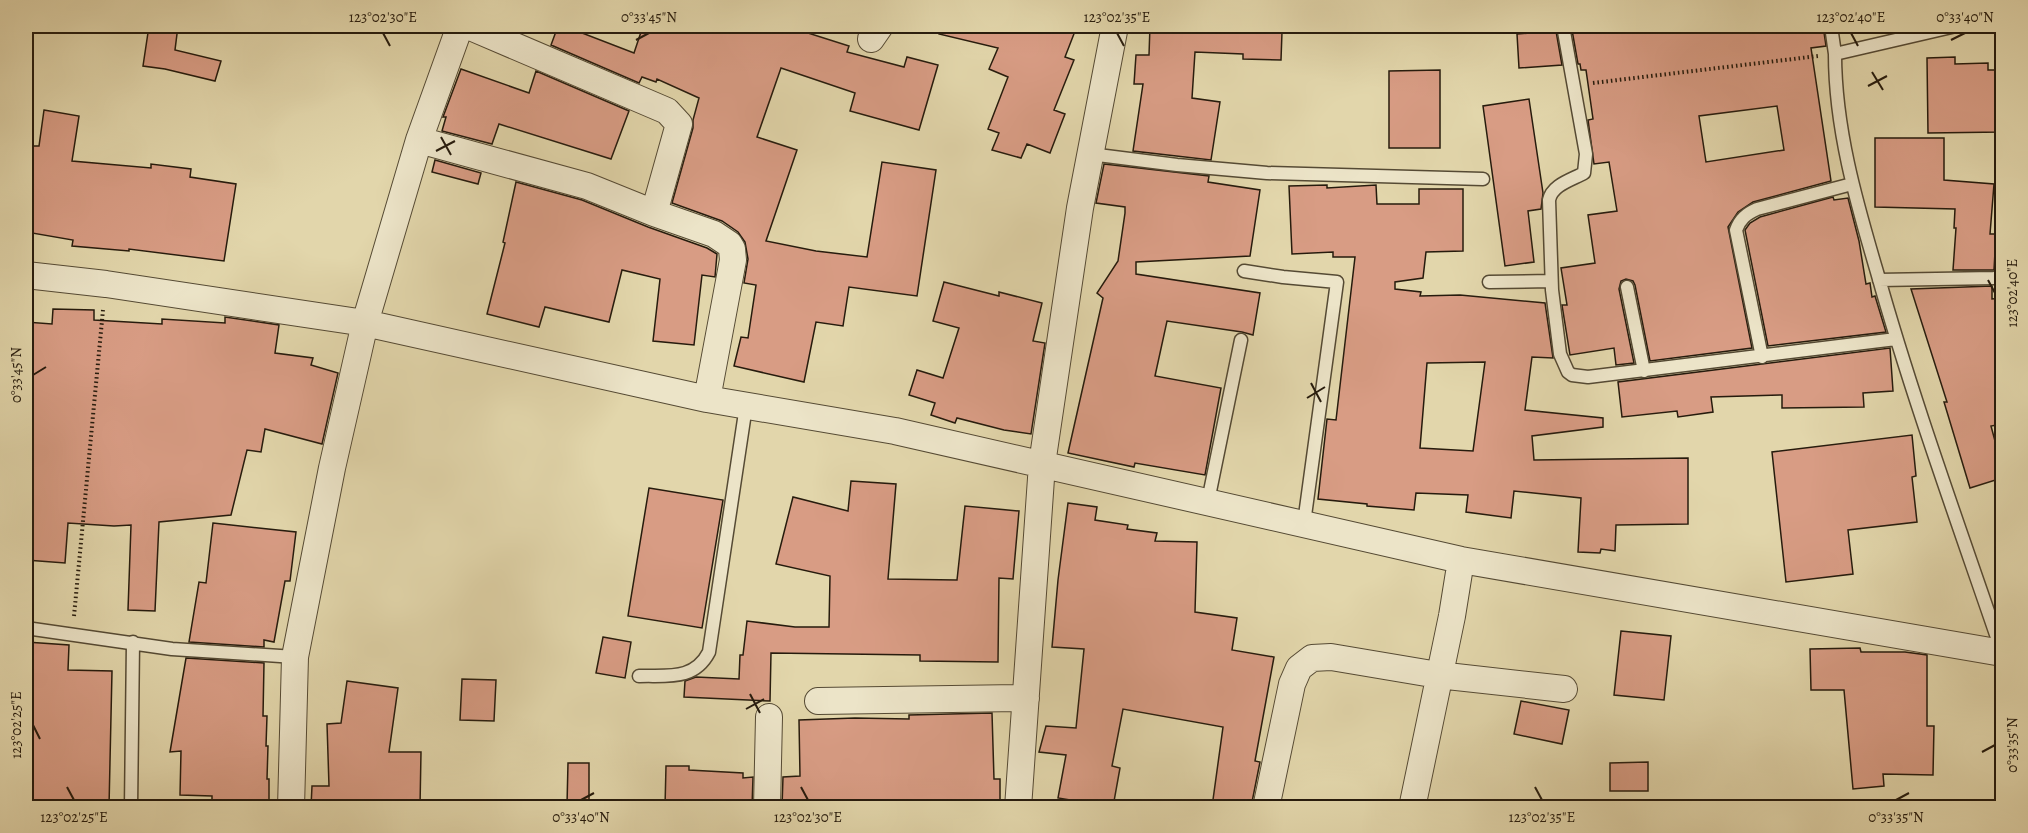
<svg xmlns="http://www.w3.org/2000/svg" width="2028" height="833" viewBox="0 0 2028 833" font-family="Alegreya,serif">
<style>
.building{fill:#d89c84;stroke:#261b0d;stroke-width:1.5;fill-rule:evenodd}
.lines{fill:none;stroke-linecap:round;stroke-linejoin:round}
.lane-casing{stroke:#554a34;stroke-width:15}
.street-casing{stroke:#554a34;stroke-width:28}
.path{stroke:#261b0d;stroke-width:4;stroke-dasharray:1.5 3;stroke-linecap:butt}
.lane{stroke:#ece4c8;stroke-width:12}
.street{stroke:#ece4c8;stroke-width:26}
.ticks{fill:none;stroke:#261b0d;stroke-width:2}
.neatline{fill:none;stroke:#261b0d;stroke-width:2}
.ticks-label{font-size:15px;text-anchor:middle;fill:#261b0d}
</style>
<rect width="100%" height="100%" fill="#e2d6ab"/>
<filter id="stains"><feTurbulence type="fractalNoise" baseFrequency=".00333" numOctaves="4"/><feColorMatrix values="0 0 0 0 .2 0 0 0 0 .09 0 0 0 0 .02 0 0 0 .5 -.17"/></filter>
<radialGradient id="worn" r=".72"><stop offset=".6" stop-color="#630" stop-opacity="0"/><stop offset="1" stop-color="#630" stop-opacity=".3"/></radialGradient>
<path class="building" d="M149,26H178L175,50L221,61L215,81L165,69L143,66Z
M558,26H564L634,53L643,26H786L849,46L847,52L904,67L907,57L938,65L919,130L850,111L855,93L781,68L757,137L797,150L766,241L816,251L867,257L882,162L936,170L917,296L849,287L843,326L816,322L804,382L734,366L741,337L748,338L756,285L744,283L748,259L745,242L738,232L722,221L672,203L693,128V120L699,98L657,79L656,82L642,77L639,83L551,45Z
M940,26H1077L1065,57L1074,60L1054,110L1065,114L1050,153L1027,144L1021,158L992,150L999,133L988,129L1008,77L989,69L998,48L939,34Z
M1150,26H1275V32H1282L1281,60L1243,59V54L1195,52L1192,98L1220,102L1211,160L1133,151L1143,84H1134L1136,55H1149Z
M1577,26H1823L1826,46L1811,48L1831,181L1753,202L1738,212L1728,227L1752,348L1650,361L1635,285L1633,281L1626,279L1621,281L1619,289L1634,363L1616,365L1614,348L1570,355L1562,305H1567L1561,268L1595,263L1588,215L1617,211L1609,162L1594,164L1588,120L1593,119L1586,70H1581L1580,64H1578L1572,30L1577,29ZM1777,106L1784,150L1706,162L1699,116Z
M1556,31L1562,65L1519,68L1517,34Z
M1955,57V64L1988,63V70H2002V132L1928,133L1927,58Z
M461,69L529,93L536,71L629,111L611,159L499,124L492,144L442,131L446,117H443Z
M1440,70V148H1389V71Z
M1529,99L1543,193L1541,209L1528,211L1534,262L1505,266L1483,106Z
M44,110L79,116L72,161L151,168V164L191,169L190,177L236,184L224,261L129,249V251L72,246L73,240L26,232L33,183H26V146H39Z
M1875,138H1944V180L1994,184L1990,234H1996L1994,270H1953L1956,228H1954L1955,209L1875,207Z
M435,160L481,173L478,184L432,172Z
M1104,164L1209,176L1208,182L1260,190L1250,256L1136,262V274L1260,293L1253,335L1242,332L1167,321L1155,376L1221,388L1205,475L1135,463L1134,467L1068,453L1103,298L1097,293L1118,261L1125,213V207L1096,203Z
M516,182L582,200L648,227L707,248L717,254L715,277L702,275L694,345L653,341L660,279L622,270L609,322L545,307L539,327L487,314L505,243L503,242Z
M1327,185V188L1376,185L1377,204H1419V189H1463V251L1426,252L1423,278L1395,282V289L1421,292L1420,296L1460,295L1545,303L1553,358L1532,357L1525,410L1603,418V427L1532,436L1534,460L1688,458V524L1616,525L1615,551L1601,549L1600,553L1578,552L1581,498L1514,491L1511,518L1466,512L1468,495L1416,493L1414,510L1367,506V504L1318,499L1327,419L1336,420L1355,257H1333V252L1292,254L1289,186ZM1485,362L1473,451L1420,448L1427,363Z
M1833,197L1834,200L1848,198L1859,241L1866,284L1870,283L1872,297L1875,296L1886,332L1768,346L1745,230L1750,223L1760,217Z
M944,282L999,296V292L1042,303L1033,341L1045,343L1031,434L1004,430L957,418L955,423L931,415L935,403L909,395L917,370L943,378L959,328L933,321Z
M1992,286V299L2002,298V424L1991,426L2002,467V478L1970,488L1944,402H1947L1911,289Z
M53,309L94,310V320L162,324V319L225,323V317L279,325L275,353L313,358L311,365L338,373L322,444L265,429L261,452L247,450L231,515L159,522L155,611L128,610L131,525L114,526L68,523L65,563L26,560V322L52,324Z
M1890,348L1893,391L1863,393L1864,407L1782,408V395L1711,397L1713,412L1678,417L1677,411L1622,417L1618,382Z
M1912,435L1916,476L1912,477L1917,522L1848,530L1853,574L1786,582L1772,452Z
M851,481L896,484L888,579L957,580L965,506L1019,511L1013,579L999,578L998,662L920,661V655L771,653L770,701L684,697L685,681L696,677L739,679L740,655H743L747,621L795,627H829L830,576L776,564L793,497L848,511Z
M649,488L723,500L702,628L628,616Z
M1068,503L1097,507L1095,520L1128,525L1127,529L1157,533L1155,541L1197,542L1195,612L1237,618L1232,650L1274,657L1255,761L1260,762L1251,807H1212L1223,727L1123,709L1112,766L1120,768L1113,807L1058,798L1066,755L1039,752L1046,726L1076,728L1084,649L1052,647L1058,580Z
M213,523L296,532L290,581H285L274,642L264,640V647L189,642L199,582L206,583Z
M1621,631L1671,636L1664,700L1614,695Z
M603,637L631,642L625,678L596,673Z
M26,642L69,645L68,670L112,671L109,807H26Z
M1860,648L1861,652H1905L1927,655V726H1934L1933,775L1883,774L1884,786L1853,789L1844,690H1811L1810,649Z
M186,658L264,663L263,716H267L266,746H268L267,779H269V807H212V796L180,795L181,751L170,752Z
M462,679L496,680L494,721L460,720Z
M347,681L398,688L389,752H421L420,807H311L312,786H329L327,724L341,723Z
M1521,701L1569,710L1562,744L1514,734Z
M992,713L994,779H1000V807H782L783,777L800,776L799,720L855,718L909,719V715Z
M1648,762V791H1610V763Z
M568,763H589V805H567Z
M666,766H689V770L743,773V778L753,777L752,807H665Z"/>
<g class="lines">
<g class="lane-casing">
<path id="lane" d="M1563,26L1586,154L1584,173C1571,180 1552,185 1549,200L1552,290L1560,354L1568,372L1572,375L1588,377L1896,339
M1831,26L1835,54
M1956,26L1835,54C1835,128 1856,201 1877,272C1913,400 1959,526 2002,652
M1090,154L1177,165L1267,173L1483,179
M1244,271L1283,277L1337,282L1304,523
M1879,280L1994,278L2002,276
M1489,282L1551,281
M1627,287L1644,371
M1762,357L1736,230C1740,219 1746,214 1757,209L1852,184
M1208,501L1241,340
M26,628L172,649L295,657
M639,676C667,675 694,681 709,652L746,406
M131,808L133,642"/>
</g>
<g class="street-casing">
<path id="street" d="M468,26L667,111L679,124L654,213
M871,39L880,26
M419,140L587,186L654,213L714,234L729,244L732,249L733,260L707,399
M26,275L106,284L365,323L707,399L895,431L1461,560L2002,653
M818,701L1026,698
M291,808L295,657L332,468L365,323L419,140L460,26
M767,808L769,717
M1018,808L1042,464L1080,208L1115,26
M1266,808L1292,684L1299,668L1312,658L1331,657L1438,675L1564,689
M1412,808L1452,616L1461,560"/>
</g>
<path class="path" d="M1593,83L1818,56
M74,616L103,310"/>
<use href="#lane" class="lane"/>
<use href="#street" class="street"/>
</g>
<path class="ticks" d="M383,33L390,46M1117,33L1124,46M1851,33L1858,46M636,40L649,33M1951,40L1965,33M1872,72L1883,90M1868,86L1887,76M441,137L451,155M436,151L455,141M1988,280L1995,293M33,375L46,367M1311,383L1321,402M1307,398L1325,387M750,694L760,713M746,709L764,699M33,725L40,739M1982,752L1995,745M67,787L74,800M801,787L808,800M1535,787L1542,800M581,800L594,793M1896,800L1909,793"/>
<rect width="2028" height="833" fill="none" stroke="#e2d6ab" stroke-width="66"/>
<rect x="33" y="33" width="1962" height="767" class="neatline"/>
<g class="ticks-label">
<text x="383" y="22">123°02'30"E</text>
<text x="649" y="22">0°33'45"N</text>
<text x="1117" y="22">123°02'35"E</text>
<text x="1851" y="22">123°02'40"E</text>
<text x="1965" y="22">0°33'40"N</text>
<text transform="translate(2012 293) rotate(-90)" y="5">123°02'40"E</text>
<text transform="translate(16 375) rotate(-90)" y="5">0°33'45"N</text>
<text transform="translate(16 725) rotate(-90)" y="5">123°02'25"E</text>
<text transform="translate(2012 745) rotate(-90)" y="5">0°33'35"N</text>
<text x="74" y="822">123°02'25"E</text>
<text x="581" y="822">0°33'40"N</text>
<text x="808" y="822">123°02'30"E</text>
<text x="1542" y="822">123°02'35"E</text>
<text x="1896" y="822">0°33'35"N</text>
</g>
<rect width="100%" height="100%" filter="url(#stains)"/>
<rect width="100%" height="100%" fill="url(#worn)"/>
</svg>
